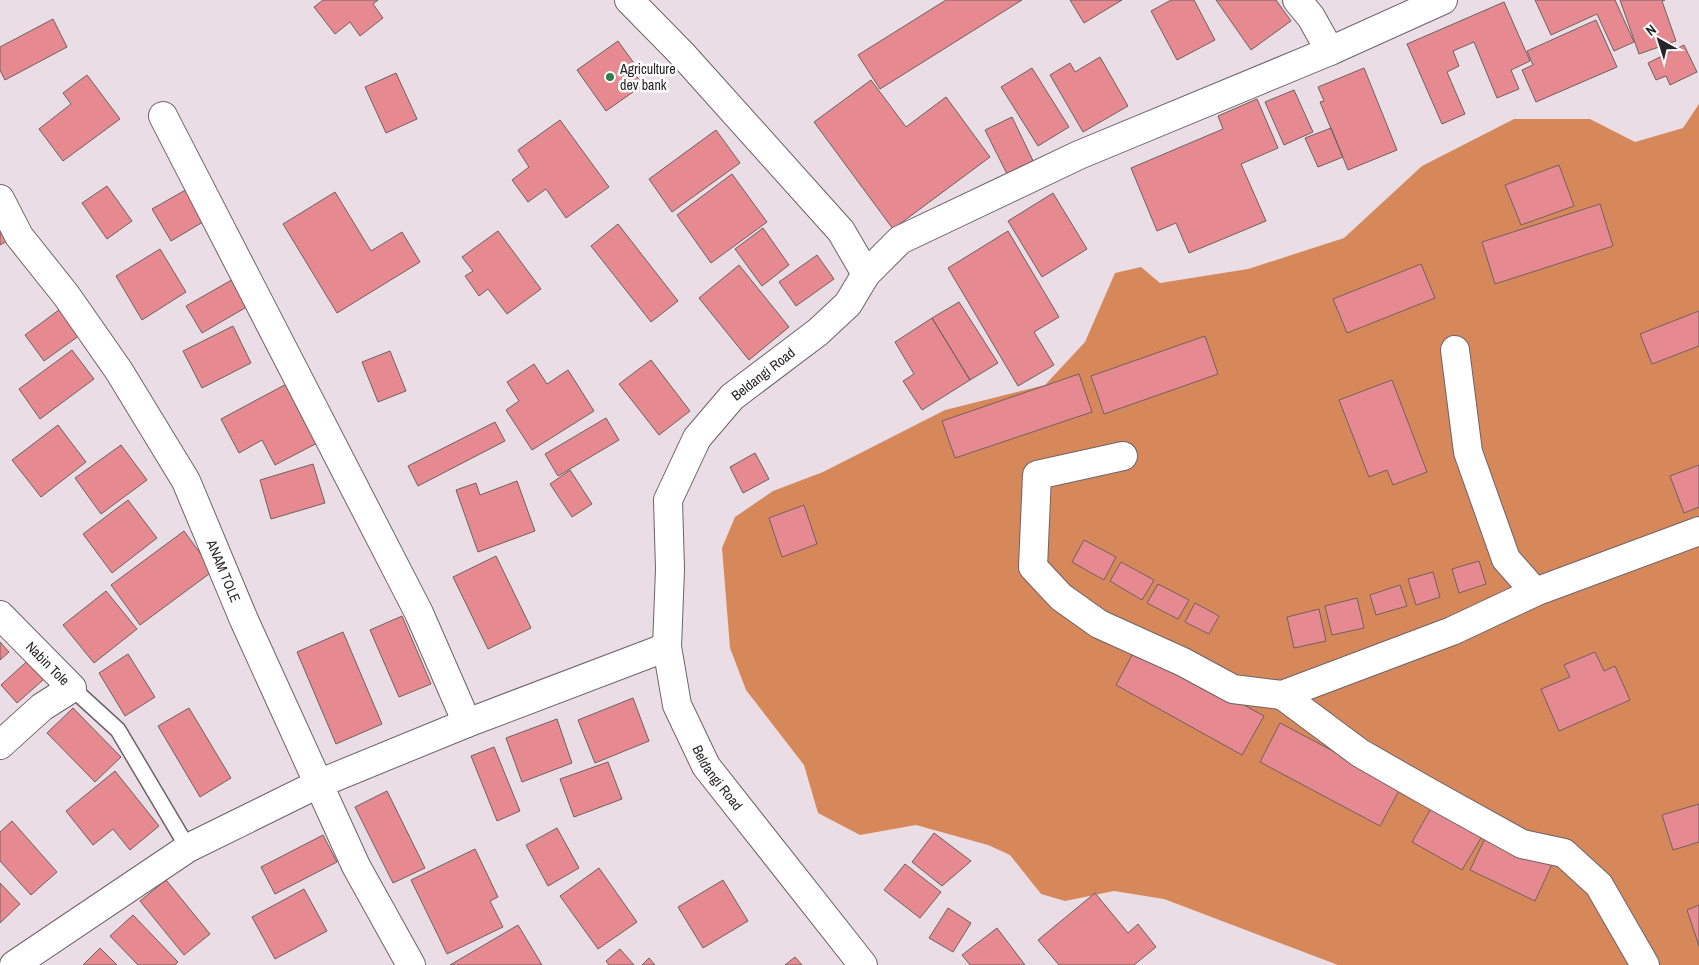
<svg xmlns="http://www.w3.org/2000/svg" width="1699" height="965" viewBox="0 0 1699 965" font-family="'Archivo Narrow',sans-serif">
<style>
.forest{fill:#d7885b}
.building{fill:#e78990;stroke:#6f6060}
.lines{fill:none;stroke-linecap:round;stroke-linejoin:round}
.lane-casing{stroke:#6e6269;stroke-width:18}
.street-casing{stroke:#6e6269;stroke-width:30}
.lane{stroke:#fff;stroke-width:15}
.street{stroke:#fff;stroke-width:28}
.poi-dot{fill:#307e4e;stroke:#fff;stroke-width:2}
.labels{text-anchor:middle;stroke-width:5;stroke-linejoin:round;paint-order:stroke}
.poi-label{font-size:14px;fill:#292427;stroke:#fff;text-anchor:start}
.street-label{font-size:14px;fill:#292427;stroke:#fff}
</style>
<rect width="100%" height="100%" fill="#ebdde6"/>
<path class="forest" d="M1699,104V965H1338L1164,899L1114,891L1065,901L1041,894L1010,855L988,845L916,825L860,835L818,813L804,765L746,690L730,648L722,548L735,517L773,491L823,472L945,410L1045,385L1085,342L1115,273L1141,267L1160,283L1248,269L1344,238L1422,166L1514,119H1590L1635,142L1683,128Z"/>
<path class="building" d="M323,0H378L373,4L383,18L360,36L350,22L335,34L314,7Z
M946,0H1022L880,89L858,55Z
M1070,0H1122L1084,23Z
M1171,0H1194L1215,40L1177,60L1151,11Z
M1216,0H1276L1291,21L1251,50Z
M1535,0H1615L1634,42L1614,51L1597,14L1551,35Z
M1620,0H1665L1662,1L1676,41L1639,54Z
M1504,2L1530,61L1511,70L1519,89L1497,98L1474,42L1453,51L1459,66L1447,72L1465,114L1442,124L1407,44Z
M53,19L67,47L5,80L0,70V47Z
M1596,20L1617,67L1536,102L1522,70L1533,65L1527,51Z
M618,41L636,66L631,69L643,85L606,111L577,70Z
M1684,45L1697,72L1670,85L1666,76L1656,80L1648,63Z
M1100,57L1128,106L1083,132L1050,75L1070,63L1075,72Z
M1032,68L1069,127L1038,146L1001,87Z
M1364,68L1397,150L1348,170L1320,102L1324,101L1318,87Z
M396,73L417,119L386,133L365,87Z
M87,75L120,119L63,161L39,129L71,104L63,93Z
M871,80L906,127L946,97L990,157L893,229L814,122Z
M1294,90L1313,132L1284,145L1265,102Z
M1257,99L1278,148L1241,164L1266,221L1189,253L1176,223L1157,231L1131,168L1223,129L1218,116Z
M1012,117L1038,171L1012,184L985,130Z
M560,120L609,187L566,218L546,189L528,202L512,180L529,167L518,150Z
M1331,128L1343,157L1318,167L1305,138Z
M716,130L740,163L672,212L649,179Z
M1559,165L1574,206L1521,225L1505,185Z
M732,174L767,222L711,263L677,215Z
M107,186L132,221L107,239L82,203Z
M189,188L208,219L171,241L152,209Z
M335,192L371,251L402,232L420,262L337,313L283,224Z
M1053,193L1087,249L1042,277L1008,221Z
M1600,204L1613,246L1495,284L1482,242Z
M618,224L678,301L651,322L591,246Z
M0,225L9,240L0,245Z
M763,228L789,265L762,286L735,249Z
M498,231L541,289L507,314L488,289L479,296L465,276L473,271L462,257Z
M1008,231L1059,317L1034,332L1054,365L1018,386L948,268Z
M160,249L186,292L142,320L116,276Z
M817,255L834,279L796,306L779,282Z
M1421,264L1435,298L1347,333L1333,299Z
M739,265L789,327L749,360L699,298Z
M235,278L250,305L202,333L186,306Z
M959,302L998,363L970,380L932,318Z
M67,304L87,330L44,361L25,335Z
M1699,311V346L1652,364L1640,334Z
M932,318L970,380L922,410L903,381L914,374L895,342Z
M233,326L251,363L202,388L183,351Z
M1205,336L1218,374L1104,414L1091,376Z
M72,350L94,379L40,419L19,389Z
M390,351L406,391L378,402L362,362Z
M651,360L690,411L659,435L619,384Z
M534,364L547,384L568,370L594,411L532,450L506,410L519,401L507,382Z
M1079,374L1092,412L955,458L942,421Z
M1392,380L1427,472L1393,485L1387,470L1369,477L1339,400Z
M292,381L323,440L275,465L262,440L239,453L221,419Z
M606,418L619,440L558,476L545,454Z
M495,422L505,441L418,486L408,466Z
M58,425L86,462L41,497L12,460Z
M121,445L147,480L101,514L75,478Z
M755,453L769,479L743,493L730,467Z
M313,464L325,503L271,519L260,480Z
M1699,465V507L1684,513L1670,476Z
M570,470L592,504L572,517L550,484Z
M517,481L535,531L478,552L456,490L476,483L480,495Z
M128,500L157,538L112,573L83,534Z
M804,505L817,544L782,557L769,518Z
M184,531L213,571L140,625L111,585Z
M1084,540L1116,557L1104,580L1072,562Z
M496,556L531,628L488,649L453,577Z
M1479,561L1486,584L1459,593L1452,569Z
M1121,562L1154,580L1142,600L1110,581Z
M1433,572L1440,597L1416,605L1408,579Z
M1158,584L1189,600L1178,619L1147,603Z
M1400,585L1407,606L1376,615L1370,595Z
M106,591L137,629L94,663L63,625Z
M1357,598L1364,628L1332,635L1325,606Z
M1195,603L1219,616L1209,634L1185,622Z
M1319,609L1326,641L1294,648L1287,617Z
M402,616L431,684L399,697L370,630Z
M343,632L382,724L336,744L297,652Z
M0,642L9,652L0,660Z
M1137,646L1264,716L1242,755L1116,685Z
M1595,652L1604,671L1615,666L1630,700L1559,731L1541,689L1570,677L1564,665Z
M35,654L52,672L17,703L1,685Z
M128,654L155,697L125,716L99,673Z
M633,698L649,741L595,763L578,720Z
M73,708L121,757L95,782L47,733Z
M189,708L231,778L200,797L158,726Z
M557,719L572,763L522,782L506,738Z
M1280,723L1401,787L1380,826L1260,762Z
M494,747L520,811L497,821L471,756Z
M608,762L622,799L574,817L560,779Z
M115,771L159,826L130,850L113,829L93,845L66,811Z
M387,791L425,868L393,883L355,807Z
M1699,804V842L1673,850L1662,815Z
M1433,805L1484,833L1462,870L1412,842Z
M12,821L57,872L31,895L0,861V832Z
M557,828L579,868L548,886L526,845Z
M934,833L971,861L942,886L912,862Z
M1487,834L1552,864L1535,901L1470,870Z
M323,835L337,862L275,894L261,867Z
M475,849L498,897L490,901L503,927L447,954L411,880Z
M905,864L941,892L920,918L884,890Z
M599,868L637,922L598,949L560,896Z
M166,880L210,934L184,955L140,901Z
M723,880L748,921L703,948L678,907Z
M0,883L20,904L0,923Z
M304,889L327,931L275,959L252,917Z
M1095,893L1128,933L1138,924L1156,947L1134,965H1059L1038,940Z
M1699,905V946L1687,910Z
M948,908L971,923L953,952L929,938Z
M133,915L178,962L175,965H138L110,936Z
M518,925L542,965H450Z
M997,928L1025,965H970L962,955Z
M100,948L117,965H83Z
M620,949L634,965H609L606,961Z
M795,957L802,965H785Z
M649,958L655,965H642Z"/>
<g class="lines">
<g class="lane-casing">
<path id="lane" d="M72,688L118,730L188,848"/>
</g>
<g class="street-casing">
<g id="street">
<path id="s1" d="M629,0L683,55L841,231L866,274L848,304L818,332L732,397L697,438L668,500L670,569L667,647L677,705L706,766L863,965"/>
<path d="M1297,0L1311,17L1330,51"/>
<path d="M163,116L419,613L467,723"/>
<path id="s2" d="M0,199L19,236L66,295L119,371L186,481L244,620L356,866L411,965"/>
<path d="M866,274L900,240L1079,155L1330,51L1443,0"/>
<path d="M1455,350L1468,452L1506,559L1535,592L1699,531"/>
<path d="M1123,456L1037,475L1033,567L1061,597L1099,624L1183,662L1233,689L1282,695L1452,631L1535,592"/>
<path id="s3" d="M0,615L72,688L42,707L0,745"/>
<path d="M1282,695L1360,753L1430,793L1522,844L1564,853L1599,885L1645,965"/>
<path d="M14,965L188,848L318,784L467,723L667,647"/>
</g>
</g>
<use href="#lane" class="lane"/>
<use href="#street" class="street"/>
</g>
<circle class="poi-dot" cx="610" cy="77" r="5"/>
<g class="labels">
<g class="poi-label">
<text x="620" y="74">Agriculture<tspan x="620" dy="16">dev bank</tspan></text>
</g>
<g class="street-label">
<text transform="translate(763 374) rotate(-38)" y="5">Beldangi Road</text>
<text dy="5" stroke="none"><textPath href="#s2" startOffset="436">ANAM TOLE</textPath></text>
<text dy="5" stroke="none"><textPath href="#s3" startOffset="68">Nabin Tole</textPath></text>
<text dy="5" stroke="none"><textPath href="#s1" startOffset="959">Beldangi Road</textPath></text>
</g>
</g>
<g transform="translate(1659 40) rotate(321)" stroke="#ffffff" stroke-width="4" paint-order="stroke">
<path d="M0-4L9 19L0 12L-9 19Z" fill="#292427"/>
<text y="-8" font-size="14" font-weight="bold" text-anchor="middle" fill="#292427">N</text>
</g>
</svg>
